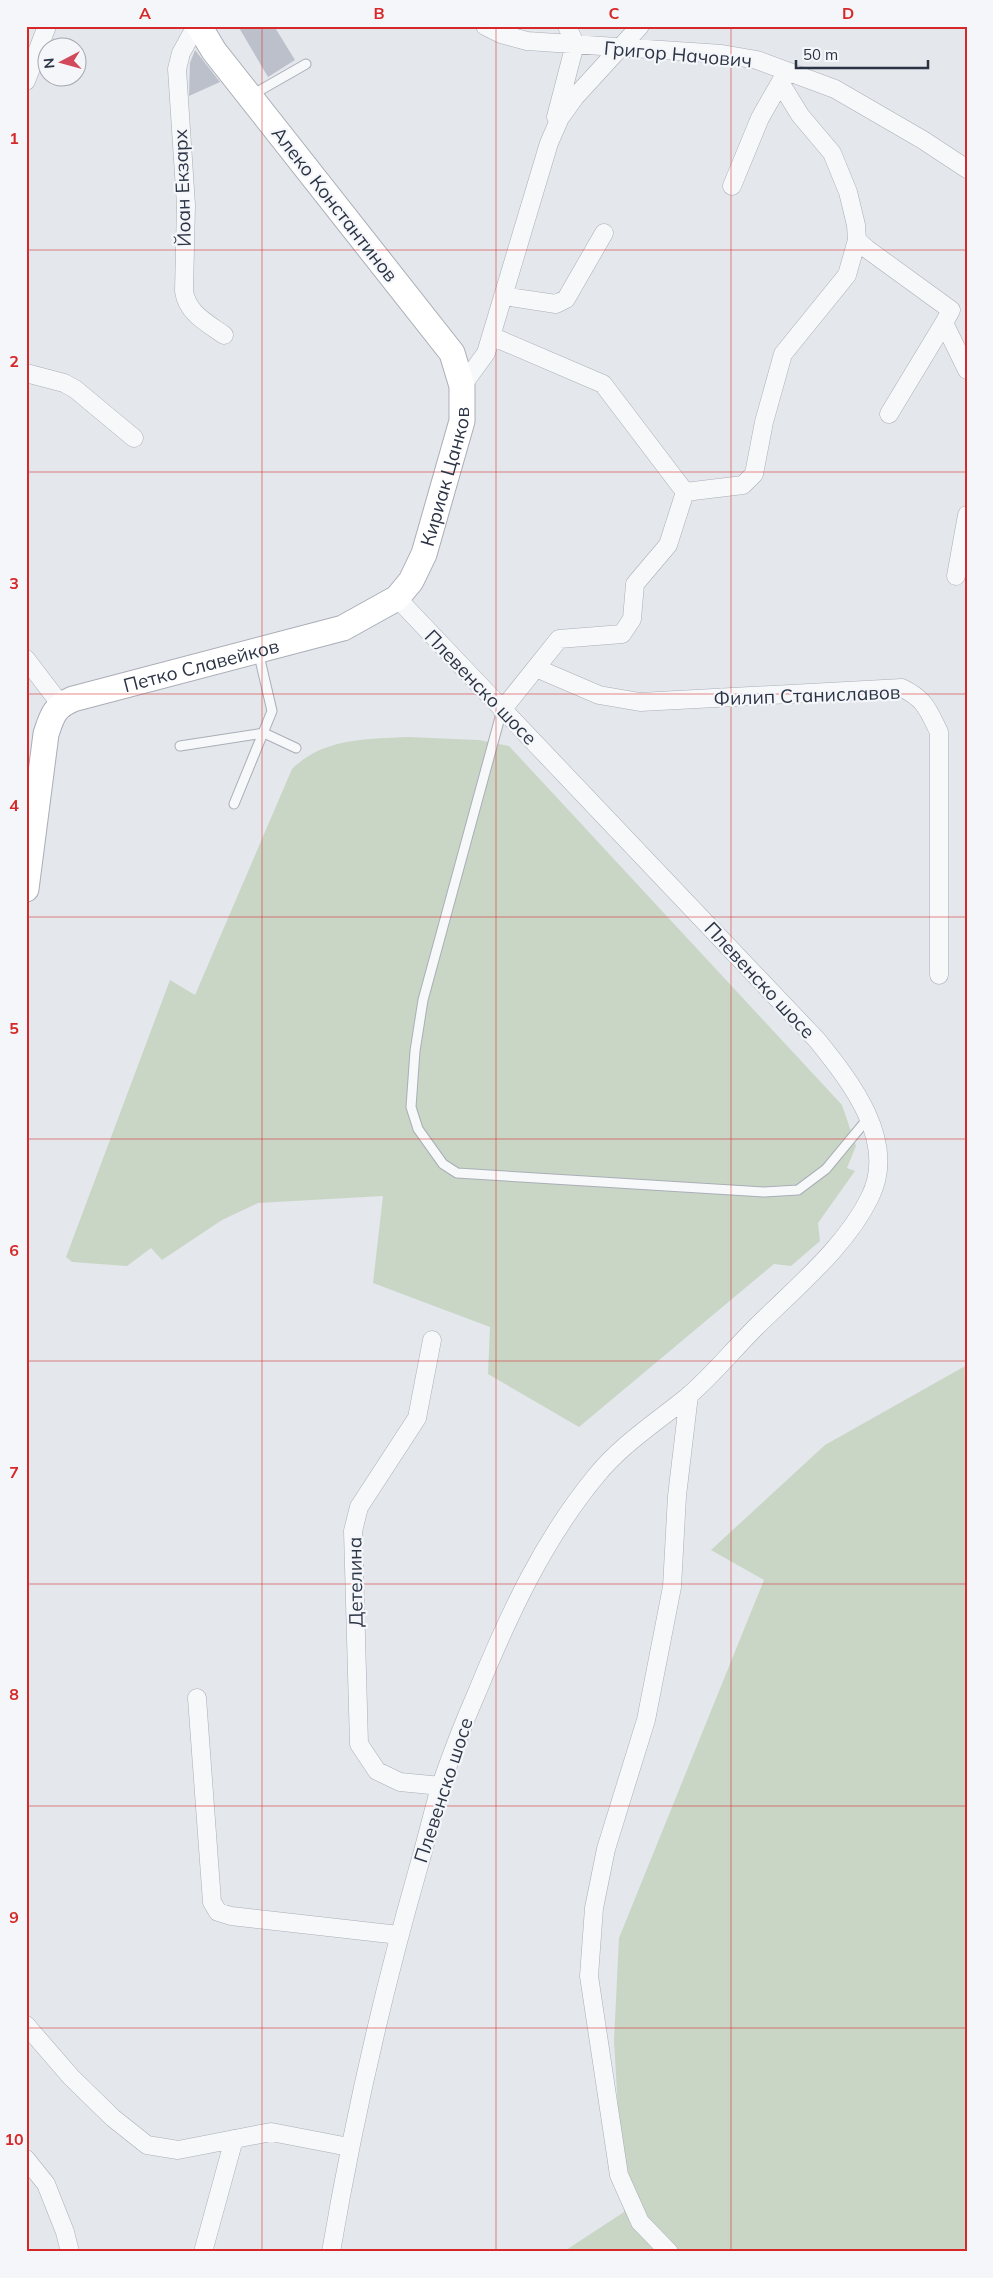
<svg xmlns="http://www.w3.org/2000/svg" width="993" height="2278" viewBox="0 0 993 2278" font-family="Mulish,sans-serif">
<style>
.green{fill:#c9d6c5}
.building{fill:#bbc0ca}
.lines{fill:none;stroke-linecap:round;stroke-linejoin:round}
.lane-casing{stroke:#a9aeb7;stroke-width:11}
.street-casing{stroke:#a9aeb7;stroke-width:19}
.secondary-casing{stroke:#a9aeb7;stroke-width:27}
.lane{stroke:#f7f8fa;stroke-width:9}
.street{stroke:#f7f8fa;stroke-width:18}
.secondary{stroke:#fff;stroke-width:25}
.grid{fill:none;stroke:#d62828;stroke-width:1;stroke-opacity:0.55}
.labels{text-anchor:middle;stroke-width:4.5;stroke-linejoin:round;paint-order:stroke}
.street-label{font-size:19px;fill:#2b3445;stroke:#f4f6f9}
.neatline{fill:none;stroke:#d62828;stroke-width:2}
.grid-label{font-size:16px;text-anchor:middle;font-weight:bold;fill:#d62828}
</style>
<rect width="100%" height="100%" fill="#e4e7ec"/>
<path class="green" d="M408,737L479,740L509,746L842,1105L856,1146L847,1168L855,1171L818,1223L820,1241L791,1266L774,1264L579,1427L488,1374L490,1327L373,1283L383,1196L258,1203L222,1220L162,1260L151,1248L127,1266L72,1262L66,1257L170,980L195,995L292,769C323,738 367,739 408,737Z
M967,1365V2252H563L624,2212L614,2041L619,1938L764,1580L711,1550L825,1445Z"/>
<path class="building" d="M238,26H274L295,60L268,77Z
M195,50L220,82L189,96L190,63Z"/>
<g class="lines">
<g class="lane-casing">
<path id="lane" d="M250,96L306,64
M502,710L423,1000L415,1051L411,1107L418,1129L443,1164L457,1173L764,1192L798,1190L826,1169L869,1117
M180,746L264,733L296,748
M234,804L272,711L258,651"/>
</g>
<g class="street-casing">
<path id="street" d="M196,26L181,53L177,69L186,205L184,291C187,313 207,323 224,335
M485,26L501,34L527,41L722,54L757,60L835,89L923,140L967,169
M26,81L47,26
M556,117L575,44L567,26
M732,186L760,118L784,76
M857,240L867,249L951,310L944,323L967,370
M503,296L556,304L566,299L604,233
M491,336L603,384L685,492
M26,373L64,383L75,389L134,438
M462,386L486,353L549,143L560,118L575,97L640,26
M889,414L944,323
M685,492L743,485L754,474L764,422L783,354L847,275L857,240L856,225L848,192L832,153L800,115L781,84
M956,576L967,515
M26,659L61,705
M536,668L599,695L640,702L902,688C925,699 928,710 939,732V975
M502,710L559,639L622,634L632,619L635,584L668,545L685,492
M432,1340L417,1418L359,1507L353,1531L359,1744L377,1771L400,1782L441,1786
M197,1698L212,1902L218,1912L231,1916L399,1935
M26,2025L71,2077L113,2118L147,2145L178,2150L271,2132L349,2147
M26,2159L46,2184L65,2232L70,2252
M203,2252L234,2139
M331,2252C353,2123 382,1995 418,1869C426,1842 432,1815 440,1788C451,1755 464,1722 478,1690C509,1614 544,1539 596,1476C621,1445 655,1423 686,1398C711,1377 732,1351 755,1328C794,1289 846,1247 870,1197C898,1141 850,1081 817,1040L397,598
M669,2252L640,2222L619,2175L589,1976L594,1908L606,1849L646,1720L672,1587L677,1496L689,1395"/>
</g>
<g class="secondary-casing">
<g id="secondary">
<path id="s1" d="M26,889L46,734C52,716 54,707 73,699L343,628L397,598L411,581L424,554L462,421V386L452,353L214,51L199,26"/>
</g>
</g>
<use href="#lane" class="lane"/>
<use href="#street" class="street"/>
<use href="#secondary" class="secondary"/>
</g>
<path class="grid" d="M262,26V2252M496,26V2252M731,26V2252M26,250H967M26,472H967M26,694H967M26,917H967M26,1139H967M26,1361H967M26,1584H967M26,1806H967M26,2028H967"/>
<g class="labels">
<g class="street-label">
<text transform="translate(678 54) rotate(5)" y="7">Григор Начович</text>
<text transform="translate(182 188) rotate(-92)" y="7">Йоан Екзарх</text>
<text transform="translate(335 204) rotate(52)" y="7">Алеко Константинов</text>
<text dy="7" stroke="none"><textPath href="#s1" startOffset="676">Кириак Цанков</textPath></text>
<text dy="7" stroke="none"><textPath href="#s1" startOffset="335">Петко Славейков</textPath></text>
<text transform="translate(481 687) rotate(46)" y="7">Плевенско шосе</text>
<text transform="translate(807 695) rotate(-2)" y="7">Филип Станиславов</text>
<text transform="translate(760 980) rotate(47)" y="7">Плевенско шосе</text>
<text transform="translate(355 1582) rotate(-91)" y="7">Детелина</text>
<text transform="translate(443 1790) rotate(-72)" y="7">Плевенско шосе</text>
</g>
</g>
<rect width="993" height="2278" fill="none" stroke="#f4f6f9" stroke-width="55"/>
<g transform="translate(62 62) rotate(264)"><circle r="24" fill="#f4f6f9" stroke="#a4a8b1"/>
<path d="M0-4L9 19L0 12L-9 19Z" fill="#d1495b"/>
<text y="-8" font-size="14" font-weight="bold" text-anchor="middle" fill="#2b3445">N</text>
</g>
<path d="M796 60v8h132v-8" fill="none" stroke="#2b3445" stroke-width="2.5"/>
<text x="803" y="60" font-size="15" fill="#2b3445" stroke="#f4f6f9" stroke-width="4" paint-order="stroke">50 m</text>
<rect x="28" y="28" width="938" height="2222" class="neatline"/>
<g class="grid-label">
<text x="145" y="19">A</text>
<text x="379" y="19">B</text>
<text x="614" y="19">C</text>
<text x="848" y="19">D</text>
<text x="14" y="144">1</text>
<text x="14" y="367">2</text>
<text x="14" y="589">3</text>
<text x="14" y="811">4</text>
<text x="14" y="1034">5</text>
<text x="14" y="1256">6</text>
<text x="14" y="1478">7</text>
<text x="14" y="1700">8</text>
<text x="14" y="1923">9</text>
<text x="14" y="2145">10</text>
</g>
</svg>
